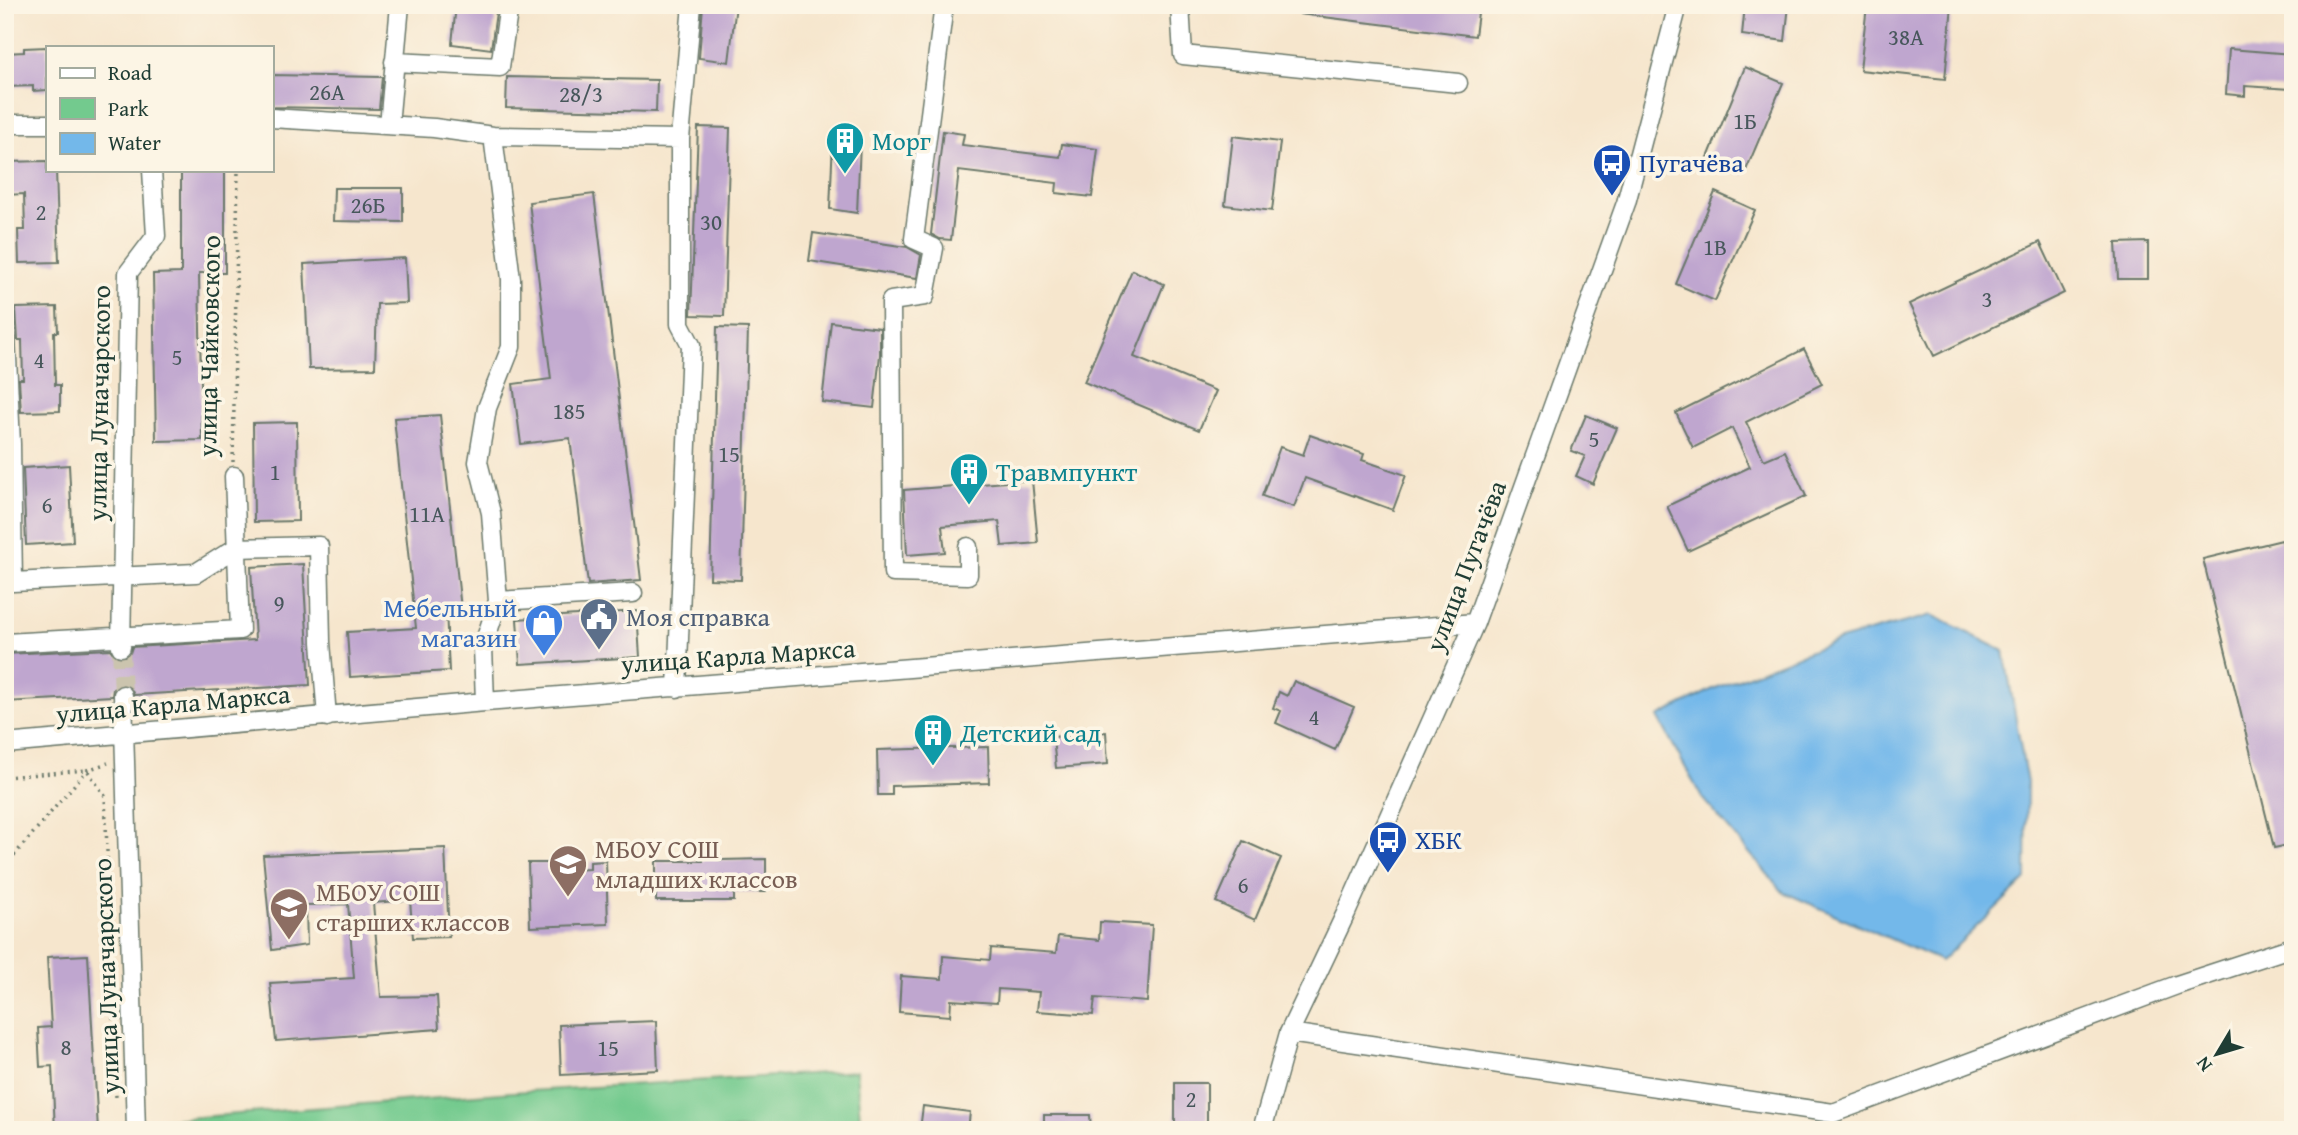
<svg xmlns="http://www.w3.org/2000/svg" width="2298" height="1135" viewBox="0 0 2298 1135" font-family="'Gentium Book Plus',serif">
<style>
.green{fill:#73ca8e;stroke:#498461;stroke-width:2}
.water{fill:#73b8ea;stroke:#497a8f;stroke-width:2}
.building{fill:#bfa6cf}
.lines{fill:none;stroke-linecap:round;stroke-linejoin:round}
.minor-tunnel{stroke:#cbc4ae;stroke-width:18;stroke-dasharray:18 9;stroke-linecap:butt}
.minor-casing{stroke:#6a786a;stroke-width:21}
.path{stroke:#6a786a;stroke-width:3.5;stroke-dasharray:2 5;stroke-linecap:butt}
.minor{stroke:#fff;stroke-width:18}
.labels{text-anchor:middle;stroke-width:7;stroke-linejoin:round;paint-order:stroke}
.number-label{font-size:23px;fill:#47575b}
.culture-label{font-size:26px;fill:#0d838f;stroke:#fcf5e5;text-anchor:start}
.transit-label{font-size:26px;fill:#164399;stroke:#fcf5e5;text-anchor:start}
.street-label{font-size:26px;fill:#1f3d34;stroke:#fcf5e5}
.shop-label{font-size:26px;fill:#366cbe;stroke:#fcf5e5;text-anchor:end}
.service-label{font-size:26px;fill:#4e5e75;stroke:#fcf5e5;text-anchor:start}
.education-label{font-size:26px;fill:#785e54;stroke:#fcf5e5;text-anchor:start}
</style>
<rect width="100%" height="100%" fill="#fcf5e5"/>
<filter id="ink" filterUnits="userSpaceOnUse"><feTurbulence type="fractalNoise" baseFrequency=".0143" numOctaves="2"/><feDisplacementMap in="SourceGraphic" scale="14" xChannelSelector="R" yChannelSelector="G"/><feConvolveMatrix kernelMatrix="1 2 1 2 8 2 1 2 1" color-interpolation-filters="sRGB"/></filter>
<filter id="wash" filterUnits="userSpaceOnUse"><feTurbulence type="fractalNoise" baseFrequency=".00686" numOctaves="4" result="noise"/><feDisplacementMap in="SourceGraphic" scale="28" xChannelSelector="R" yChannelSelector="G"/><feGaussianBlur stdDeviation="1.57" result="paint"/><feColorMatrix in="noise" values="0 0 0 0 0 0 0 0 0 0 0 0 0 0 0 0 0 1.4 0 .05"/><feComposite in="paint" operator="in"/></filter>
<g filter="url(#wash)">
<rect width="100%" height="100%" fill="#f6e6cd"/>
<path class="green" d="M856,1071L861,1130H164L163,1120L513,1092Z"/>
<path class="water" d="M1932,615L2004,651L2027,783L2026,879L1941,961L1783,892L1702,798L1658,717L1713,689L1836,641Z"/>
<g id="blocks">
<path class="building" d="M456,5H497L491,49L452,44Z
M703,5H736L729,62L699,58Z
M1300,5H1479L1475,36L1300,14Z
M1745,5H1789L1785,41L1742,35Z
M1867,5H1952L1945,79L1860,70Z
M47,47V90L33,91V86L5,87V53L24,52V48Z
M2229,49L2292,54L2290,89L2245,86V96L2226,94Z
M1745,67L1783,83L1744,175L1707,160Z
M271,75L382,77L379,109L271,107Z
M507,77L657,80L656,112L506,108Z
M698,127L730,128L724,316L691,315Z
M943,131L964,134L962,145L1060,157L1062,144L1098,149L1092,197L1056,193L1057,183L959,171L951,240L940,239L931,234Z
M1233,136L1280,142L1272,211L1225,205Z
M833,139L860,142L857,213L830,209Z
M47,161V170H56L59,262L19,263L18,230H25L24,194L5,195V162Z
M181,170H225V273H199L202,440L156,441L153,274L181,273Z
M334,188H403V222L333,221Z
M1715,192L1755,210L1715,301L1676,284Z
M594,194L641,580L588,584L570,438L521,444L513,384L551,379L529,202Z
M813,233L907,247L921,255L917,278L809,261Z
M2040,242L2064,293L1934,356L1909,304Z
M2148,242V279H2118L2116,243Z
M405,258L407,303L377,304L375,368L309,369L304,264Z
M1132,270L1164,284L1134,357L1216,391L1199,430L1084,382Z
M57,307L58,332H54L55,385H60V411L21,412L19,379H23L22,340H18L16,308Z
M831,322L880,328V355L874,408L822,402Z
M717,327L748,328L741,580L710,579Z
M1804,349L1822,384L1746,422L1764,460L1785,451L1806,496L1688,551L1667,506L1750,467L1732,428L1693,448L1676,413Z
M440,415L461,609L446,610L449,671L350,677L347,632L416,628L394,418Z
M1586,415L1617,428L1593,484L1576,476L1585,456L1571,451Z
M297,422L298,521L254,522L253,423Z
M1310,435L1364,454L1362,460L1406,475L1393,510L1305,478L1294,507L1262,496L1280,447L1303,455Z
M69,465L73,542L26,545L23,468Z
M1032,480L1038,543L1002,546L999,521L942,526L945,552L907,555L904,490Z
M2282,540L2293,584V844L2274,848L2203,559Z
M303,564L310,685L134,695L129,685L122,684L113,689L112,696L5,702V654L110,649L115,656L121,658L130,653L132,647L255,640L251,567Z
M637,611L640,657L520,664L517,619Z
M1294,681L1354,707L1335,750L1276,723L1281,711L1273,708L1279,692L1287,696Z
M1106,732L1108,764L1056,768L1053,737Z
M988,747L989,783L892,786V795H878L877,750Z
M1243,841L1281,858L1255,920L1216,902Z
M445,848L449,937L413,938L410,900L373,903L381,997L437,996L439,1029L276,1041L270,983L354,978L348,904L306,905L307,945L272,950L263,855Z
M703,855H720V860L766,859V892H734V901H656V861H703Z
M606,861L608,924L530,927L528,863H547L548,871L590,869V862Z
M1100,922L1152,925L1147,1002L1095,998L1093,1015L1037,1011L1039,992L998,989L997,1003L951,1000L950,1016L899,1012L901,976L942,979L943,956L990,960L991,948L1056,953L1058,936L1099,940Z
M88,955L98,1130H55L52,1066L40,1067L38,1028L51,1027L47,957Z
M656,1021L658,1070L561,1075L559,1025Z
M1175,1083H1207V1130H1175Z
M923,1106L970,1112L968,1130H920Z
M1044,1115H1090L1091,1130H1044Z"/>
</g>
</g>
<g filter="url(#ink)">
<use href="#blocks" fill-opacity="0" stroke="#6a786a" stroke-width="2"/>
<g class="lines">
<path class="minor-tunnel" d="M121,647L123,695"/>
<g class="minor-casing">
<path id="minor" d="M944,5L914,239L934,248L925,296L891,301L893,573L968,575V547
M1180,5L1183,55L1458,83
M394,62L500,67L509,5
M271,118L434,128L493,136L680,139V324L691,345L677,688
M5,124H47
M389,125L400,5
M493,136L511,279V347L487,408L478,462L491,513L498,601
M680,139L692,5
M5,314L11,444L13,582
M5,574L13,582L196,573L236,548L319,546L321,642L327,717
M5,643L240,630L234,476
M121,647L128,273L156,236L152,170
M123,695L136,1130
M485,702L483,647L498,601L633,593
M5,744L485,702L1475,623
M1289,1033L1833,1113L2177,985L2293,947
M1262,1130L1289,1033L1346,913L1475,623L1626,203L1678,5"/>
</g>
<path class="path" d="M233,462L238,170
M5,777L87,770L105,796L116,1097
M5,866L87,770L108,763"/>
<use href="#minor" class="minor"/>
</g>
</g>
<defs>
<g id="building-pin" transform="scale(2.0125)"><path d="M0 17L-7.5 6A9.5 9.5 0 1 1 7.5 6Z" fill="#0f9aa8" stroke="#fcf5e5"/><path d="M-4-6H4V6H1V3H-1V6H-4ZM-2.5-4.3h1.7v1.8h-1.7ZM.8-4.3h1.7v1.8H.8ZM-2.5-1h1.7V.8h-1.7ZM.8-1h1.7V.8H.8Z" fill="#fff"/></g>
<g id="bus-pin" transform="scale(2.0125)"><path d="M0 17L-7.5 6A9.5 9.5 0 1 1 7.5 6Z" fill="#1a4fb4" stroke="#fcf5e5"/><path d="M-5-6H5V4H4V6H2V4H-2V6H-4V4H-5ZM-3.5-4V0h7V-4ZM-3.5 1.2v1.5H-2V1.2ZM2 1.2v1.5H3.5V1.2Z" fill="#fff"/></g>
<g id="civic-pin" transform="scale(2.0125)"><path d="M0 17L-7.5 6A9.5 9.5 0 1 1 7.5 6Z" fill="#5c6f8a" stroke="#fcf5e5"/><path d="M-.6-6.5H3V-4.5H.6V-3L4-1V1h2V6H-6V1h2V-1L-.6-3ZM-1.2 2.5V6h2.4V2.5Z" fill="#fff"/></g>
<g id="shop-pin" transform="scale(2.0125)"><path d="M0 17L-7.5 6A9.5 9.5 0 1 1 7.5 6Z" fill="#3f7fe0" stroke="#fcf5e5"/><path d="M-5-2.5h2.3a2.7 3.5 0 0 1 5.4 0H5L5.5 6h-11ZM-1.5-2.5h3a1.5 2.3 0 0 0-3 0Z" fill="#fff"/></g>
<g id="school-pin" transform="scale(2.0125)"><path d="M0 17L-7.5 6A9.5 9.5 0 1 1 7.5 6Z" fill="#8d6e63" stroke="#fcf5e5"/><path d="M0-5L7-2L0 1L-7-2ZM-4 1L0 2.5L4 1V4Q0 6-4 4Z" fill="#fff"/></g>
</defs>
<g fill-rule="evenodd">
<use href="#building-pin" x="845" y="141"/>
<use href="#bus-pin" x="1612" y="163"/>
<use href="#building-pin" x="969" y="472"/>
<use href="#civic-pin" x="599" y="617"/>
<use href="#shop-pin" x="544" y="623"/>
<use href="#building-pin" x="933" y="733"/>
<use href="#bus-pin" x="1388" y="840"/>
<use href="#school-pin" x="568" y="864"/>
<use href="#school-pin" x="289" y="907"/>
</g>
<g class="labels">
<g class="number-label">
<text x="1906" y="45">38А</text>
<text x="327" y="100">26А</text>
<text x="581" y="102">28/3</text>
<text x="1745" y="129">1Б</text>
<text x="368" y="213">26Б</text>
<text x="41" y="220">2</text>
<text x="711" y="230">30</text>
<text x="1715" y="255">1В</text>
<text x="1987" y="307">3</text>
<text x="177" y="365">5</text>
<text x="39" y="368">4</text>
<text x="569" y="419">185</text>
<text x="1594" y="447">5</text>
<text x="729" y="462">15</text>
<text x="275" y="480">1</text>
<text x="47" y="513">6</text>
<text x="427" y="522">11А</text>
<text x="279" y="611">9</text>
<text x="1314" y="725">4</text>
<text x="1243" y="893">6</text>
<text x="66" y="1055">8</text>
<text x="608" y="1056">15</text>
<text x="1191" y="1107">2</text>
</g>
<g class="culture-label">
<text x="872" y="150">Морг</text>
<text x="996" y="481">Травмпункт</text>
<text x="960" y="742">Детский сад</text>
</g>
<g class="transit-label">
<text x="1639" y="172">Пугачёва</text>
<text x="1415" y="849">ХБК</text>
</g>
<g class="street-label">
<text transform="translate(209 346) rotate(-89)" y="9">улица Чайковского</text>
<text transform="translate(99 403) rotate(-89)" y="9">улица Луначарского</text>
<text transform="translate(1466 566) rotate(-69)" y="9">улица Пугачёва</text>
<text transform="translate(738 656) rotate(-4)" y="9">улица Карла Маркса</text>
<text transform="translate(173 704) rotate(-5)" y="9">улица Карла Маркса</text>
<text transform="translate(106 976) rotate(-92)" y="9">улица Луначарского</text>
</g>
<g class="shop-label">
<text x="517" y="617">Мебельный<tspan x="517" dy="30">магазин</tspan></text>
</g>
<g class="service-label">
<text x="626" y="626">Моя справка</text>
</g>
<g class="education-label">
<text x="595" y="858">МБОУ СОШ<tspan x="595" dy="30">младших классов</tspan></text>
<text x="316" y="901">МБОУ СОШ<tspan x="316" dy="30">старших классов</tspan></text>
</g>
</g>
<rect width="2298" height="1135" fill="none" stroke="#fcf5e5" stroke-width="28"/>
<rect x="46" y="46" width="228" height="126" fill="#fcf5e5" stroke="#a4ab9e" stroke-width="2"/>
<rect x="60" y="68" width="35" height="10" fill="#ffffff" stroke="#a4ab9e" stroke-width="2"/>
<text x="108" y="80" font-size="21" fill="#1f3d34">Road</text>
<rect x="60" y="98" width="35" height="21" fill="#73ca8e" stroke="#a4ab9e" stroke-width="2"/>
<text x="108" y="116" font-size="21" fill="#1f3d34">Park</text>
<rect x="60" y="133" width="35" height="21" fill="#73b8ea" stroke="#a4ab9e" stroke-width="2"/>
<text x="108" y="150" font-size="21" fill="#1f3d34">Water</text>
<g transform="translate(2217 1054) rotate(232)" stroke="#fcf5e5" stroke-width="5" paint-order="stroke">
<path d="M0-5L12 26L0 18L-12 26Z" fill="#1f3d34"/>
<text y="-10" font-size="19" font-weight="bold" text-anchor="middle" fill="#1f3d34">N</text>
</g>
</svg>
